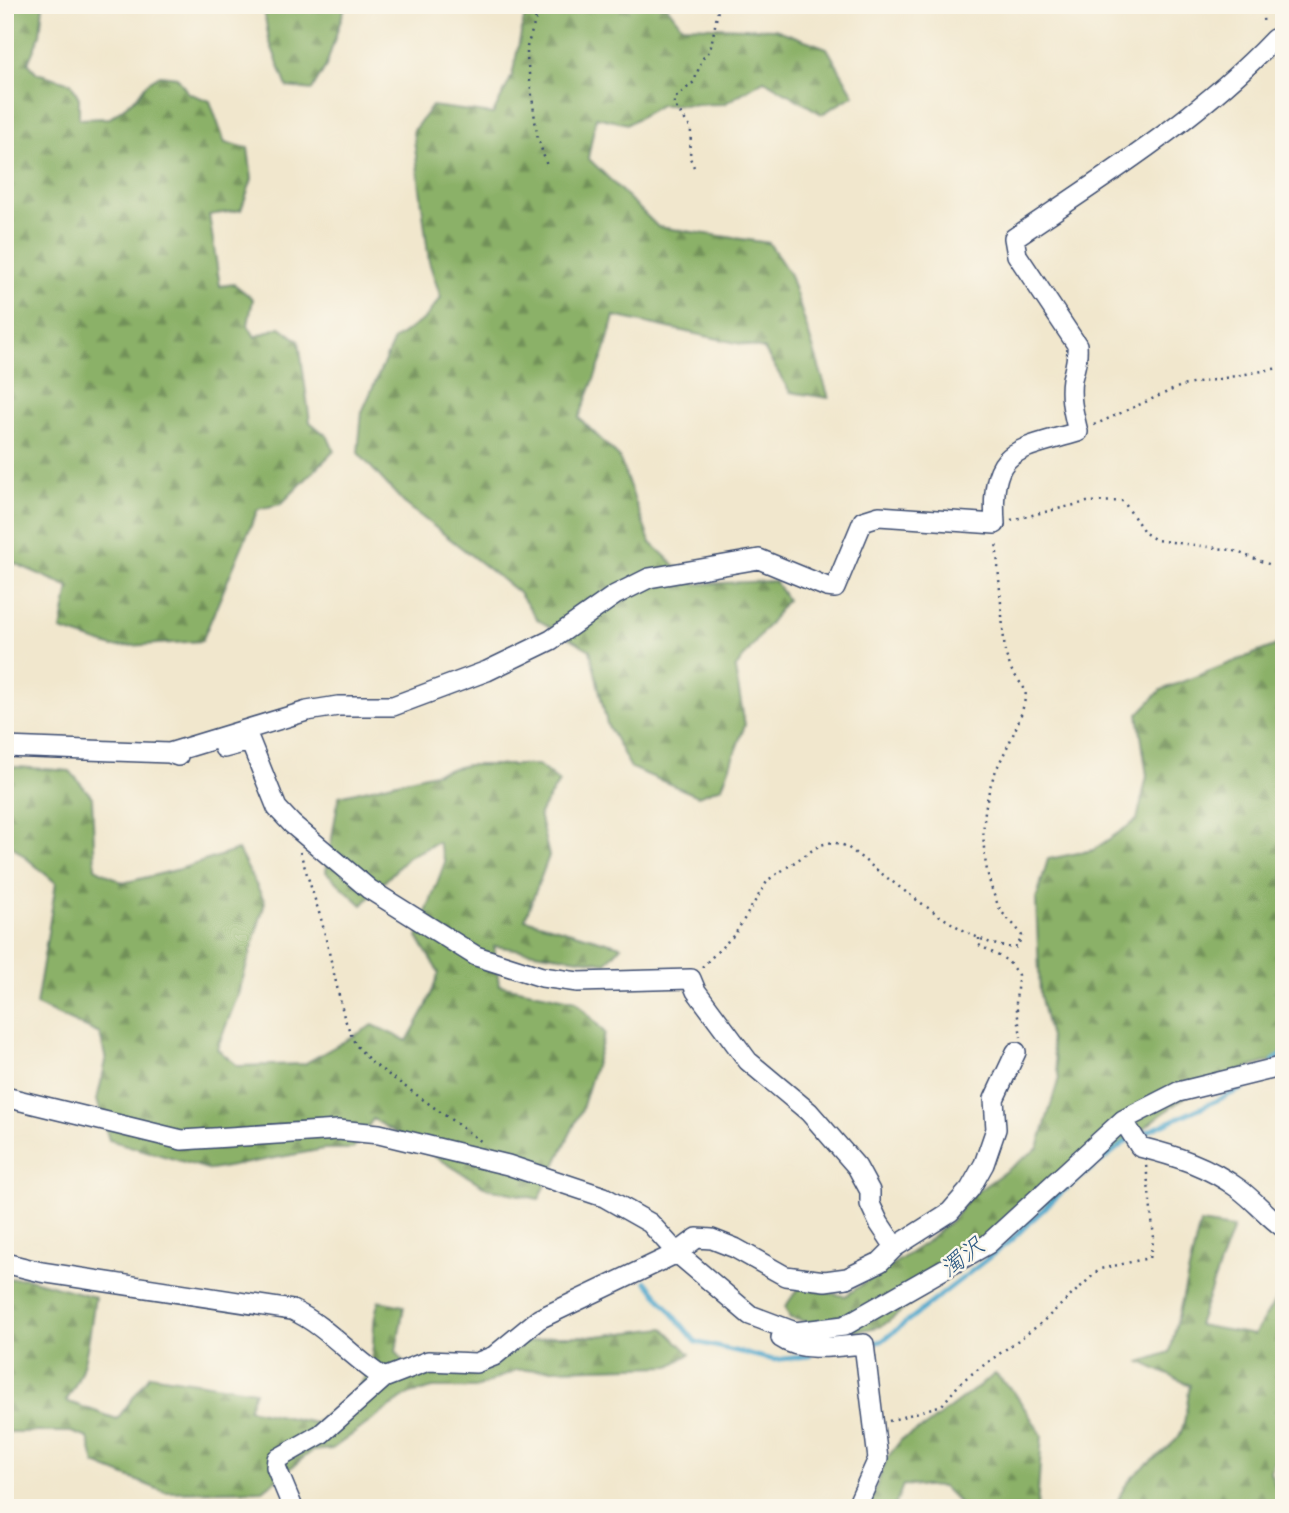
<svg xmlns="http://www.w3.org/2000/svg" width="1289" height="1513" viewBox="0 0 1289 1513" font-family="Itim,'Klee One',sans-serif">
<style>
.forest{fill:url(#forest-firs);stroke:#537062;stroke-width:2}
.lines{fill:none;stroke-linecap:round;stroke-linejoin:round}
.stream{stroke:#4fa7cc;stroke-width:4.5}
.minor-casing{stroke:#3b4b6f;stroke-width:22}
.path{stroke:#3b4b6f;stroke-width:2.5;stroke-dasharray:2 5;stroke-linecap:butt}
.minor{stroke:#fff;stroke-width:19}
.labels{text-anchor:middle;stroke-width:5;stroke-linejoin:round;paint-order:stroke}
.water-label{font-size:24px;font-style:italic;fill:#2d5984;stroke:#fbf7ec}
</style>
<defs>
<pattern id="forest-firs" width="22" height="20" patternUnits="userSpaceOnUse" patternTransform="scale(1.75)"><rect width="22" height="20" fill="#8bb167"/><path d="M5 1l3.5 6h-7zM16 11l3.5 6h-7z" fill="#719058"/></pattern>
</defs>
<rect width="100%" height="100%" fill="#fbf7ec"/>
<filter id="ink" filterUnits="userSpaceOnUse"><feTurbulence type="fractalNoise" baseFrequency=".0143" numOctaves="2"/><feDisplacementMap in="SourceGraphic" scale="14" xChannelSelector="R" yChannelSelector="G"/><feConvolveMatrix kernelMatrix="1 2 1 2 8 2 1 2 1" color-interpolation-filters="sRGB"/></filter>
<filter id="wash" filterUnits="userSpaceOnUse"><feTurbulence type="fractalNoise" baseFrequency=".00686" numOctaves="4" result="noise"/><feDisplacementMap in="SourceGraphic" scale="28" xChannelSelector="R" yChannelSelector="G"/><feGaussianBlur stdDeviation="1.57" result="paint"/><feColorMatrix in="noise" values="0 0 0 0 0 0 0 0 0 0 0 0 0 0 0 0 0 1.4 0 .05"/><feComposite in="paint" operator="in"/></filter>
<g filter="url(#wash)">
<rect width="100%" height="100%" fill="#f1e7cd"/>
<path class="forest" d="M5,5H43L40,35L28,63L37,73L71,83L79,98V119L110,118L137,97L147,83L160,75L177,77L188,93L210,101L225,143L248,148L252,179L241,210L209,215L220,286L234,284L253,299L248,325L255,337L280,327L299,341L310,422L328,437L334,451L281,504L258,509L202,641L113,647L61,630L69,587L5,559Z
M263,5H350L345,7L326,66L312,90L287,87L269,40Z
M527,5H666L682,26L775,29L827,48L854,95L822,114L764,80L724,104L660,105L628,124L596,117L588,158L658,227L769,243L790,275L829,398L790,392L764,349L614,316L605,351L579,418L619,457L650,542L695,584L775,581L787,600L735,669L745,725L722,787L698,796L631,768L607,724L590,650L538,620L518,592L404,503L358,453L362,412L394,340L424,319L441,298L429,262L413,131L432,106L493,114L512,76Z
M1284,642V1057L1206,1081L882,1326L853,1332L790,1318L785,1307L799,1287L845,1296L925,1243L955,1217L968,1198L1038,1148L1059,1078L1040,994L1036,900L1048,859L1093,850L1137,820L1147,776L1138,714L1161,690Z
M467,765H538L559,782L539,814L549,856L525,919L621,946L606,963L494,946L499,985L576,1001L605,1033L582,1109L539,1199L487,1188L373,1119L353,1149H324L211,1170L109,1140L97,1100L106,1061L100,1034L36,1005L56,883L5,840V766L70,771L92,797L95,868L123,883L180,869L238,850L265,902L239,992L217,1049L238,1066L304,1064L373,1025L407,1041L426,1007L439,973L417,937L445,862L438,842L408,857L362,905L326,872L339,796Z
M1200,1223L1233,1228L1198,1325L1254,1335L1284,1286V1437L1270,1472L1284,1508H1116C1123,1473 1155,1463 1177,1439C1186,1429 1187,1399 1190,1385L1141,1362L1170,1352Z
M25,1278L95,1297C89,1335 88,1369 66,1401L117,1419L150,1375L255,1391L248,1409L315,1423C346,1398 370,1389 373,1346C374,1330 373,1316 379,1301L404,1306L396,1351L412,1374L488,1370L525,1343L552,1336H597L664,1328L690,1354L670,1366L516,1370L476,1388H433L407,1395L332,1449L312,1451L263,1490L165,1492L95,1464L88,1438L71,1432H5V1279Z
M995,1374L1014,1392L1042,1435L1037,1508H964L943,1487L903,1485L894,1508H868L887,1458L902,1439L925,1427Z"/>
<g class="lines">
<path class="stream" d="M1273,1061L1284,1053
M1140,1135L1240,1090L1248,1083
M646,1281L696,1342L774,1360L810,1356
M870,1344L882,1341L1009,1242L1062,1192L1128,1140"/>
</g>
</g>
<g filter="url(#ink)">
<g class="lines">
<g class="minor-casing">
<path id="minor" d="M5,747L169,753L178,756
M224,748L250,741L277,808L292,824L369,889L476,956L542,977L578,982L691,979L696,991L748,1061L809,1112L857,1167L870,1191V1204L879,1223L895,1247
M169,753L307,711L338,706H393L487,671L551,640L615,595L649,578L759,559L827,587L835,588L863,521L879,516L995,524C990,447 1015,451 1078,432C1074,415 1069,398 1072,379C1075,367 1078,358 1077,345L1017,255L1014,238C1104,177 1199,118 1274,39L1284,47
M5,1097L182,1140L338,1130L379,1134L508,1165L604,1197L650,1223L677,1253L750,1315L795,1332L844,1326L988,1244L1123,1120L1178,1092L1284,1066
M1123,1120L1140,1147C1176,1156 1208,1166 1239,1189C1255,1201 1267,1216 1284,1228
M5,1263L41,1272L292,1310C326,1325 352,1358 384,1378
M781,1338C802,1353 840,1346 864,1344L878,1459L856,1508
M293,1508L276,1467L277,1459L321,1434L384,1378L428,1361L476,1363L494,1356L539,1319L677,1253L697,1238L712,1239L735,1248L785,1276L825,1281L847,1278L880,1262L895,1247L950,1212L970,1189L984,1164L996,1129L994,1099L1016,1052"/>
</g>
<path class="path" d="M540,5L527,47V58L537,135L547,166
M1261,5L1264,25
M694,167L690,158L691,128L674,105V99L694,82L702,59L710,51L719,5
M1094,425L1181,386L1284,367
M1011,520L1087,502L1123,501L1145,533L1156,540L1232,550L1284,570
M300,852L322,922L344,1017L355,1044L371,1062L482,1142
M979,938V945L1008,961L1018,975L1016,1003L1021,1037
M702,967L735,934L768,880L820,845L833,842L846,846C881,872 977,954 1017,947L1022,936C1016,924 1004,918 999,907C979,865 978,808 998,766C1009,743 1024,716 1026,691L1012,671L1005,653L996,541
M889,1421L942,1405L962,1381L1039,1325L1100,1269L1149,1258L1154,1238L1146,1165"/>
<use href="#minor" class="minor"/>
</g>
</g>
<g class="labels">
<g class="water-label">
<text transform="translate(962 1257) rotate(-38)" y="8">濁沢</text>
</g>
</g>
<rect width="1289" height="1513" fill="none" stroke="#fbf7ec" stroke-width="28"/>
</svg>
